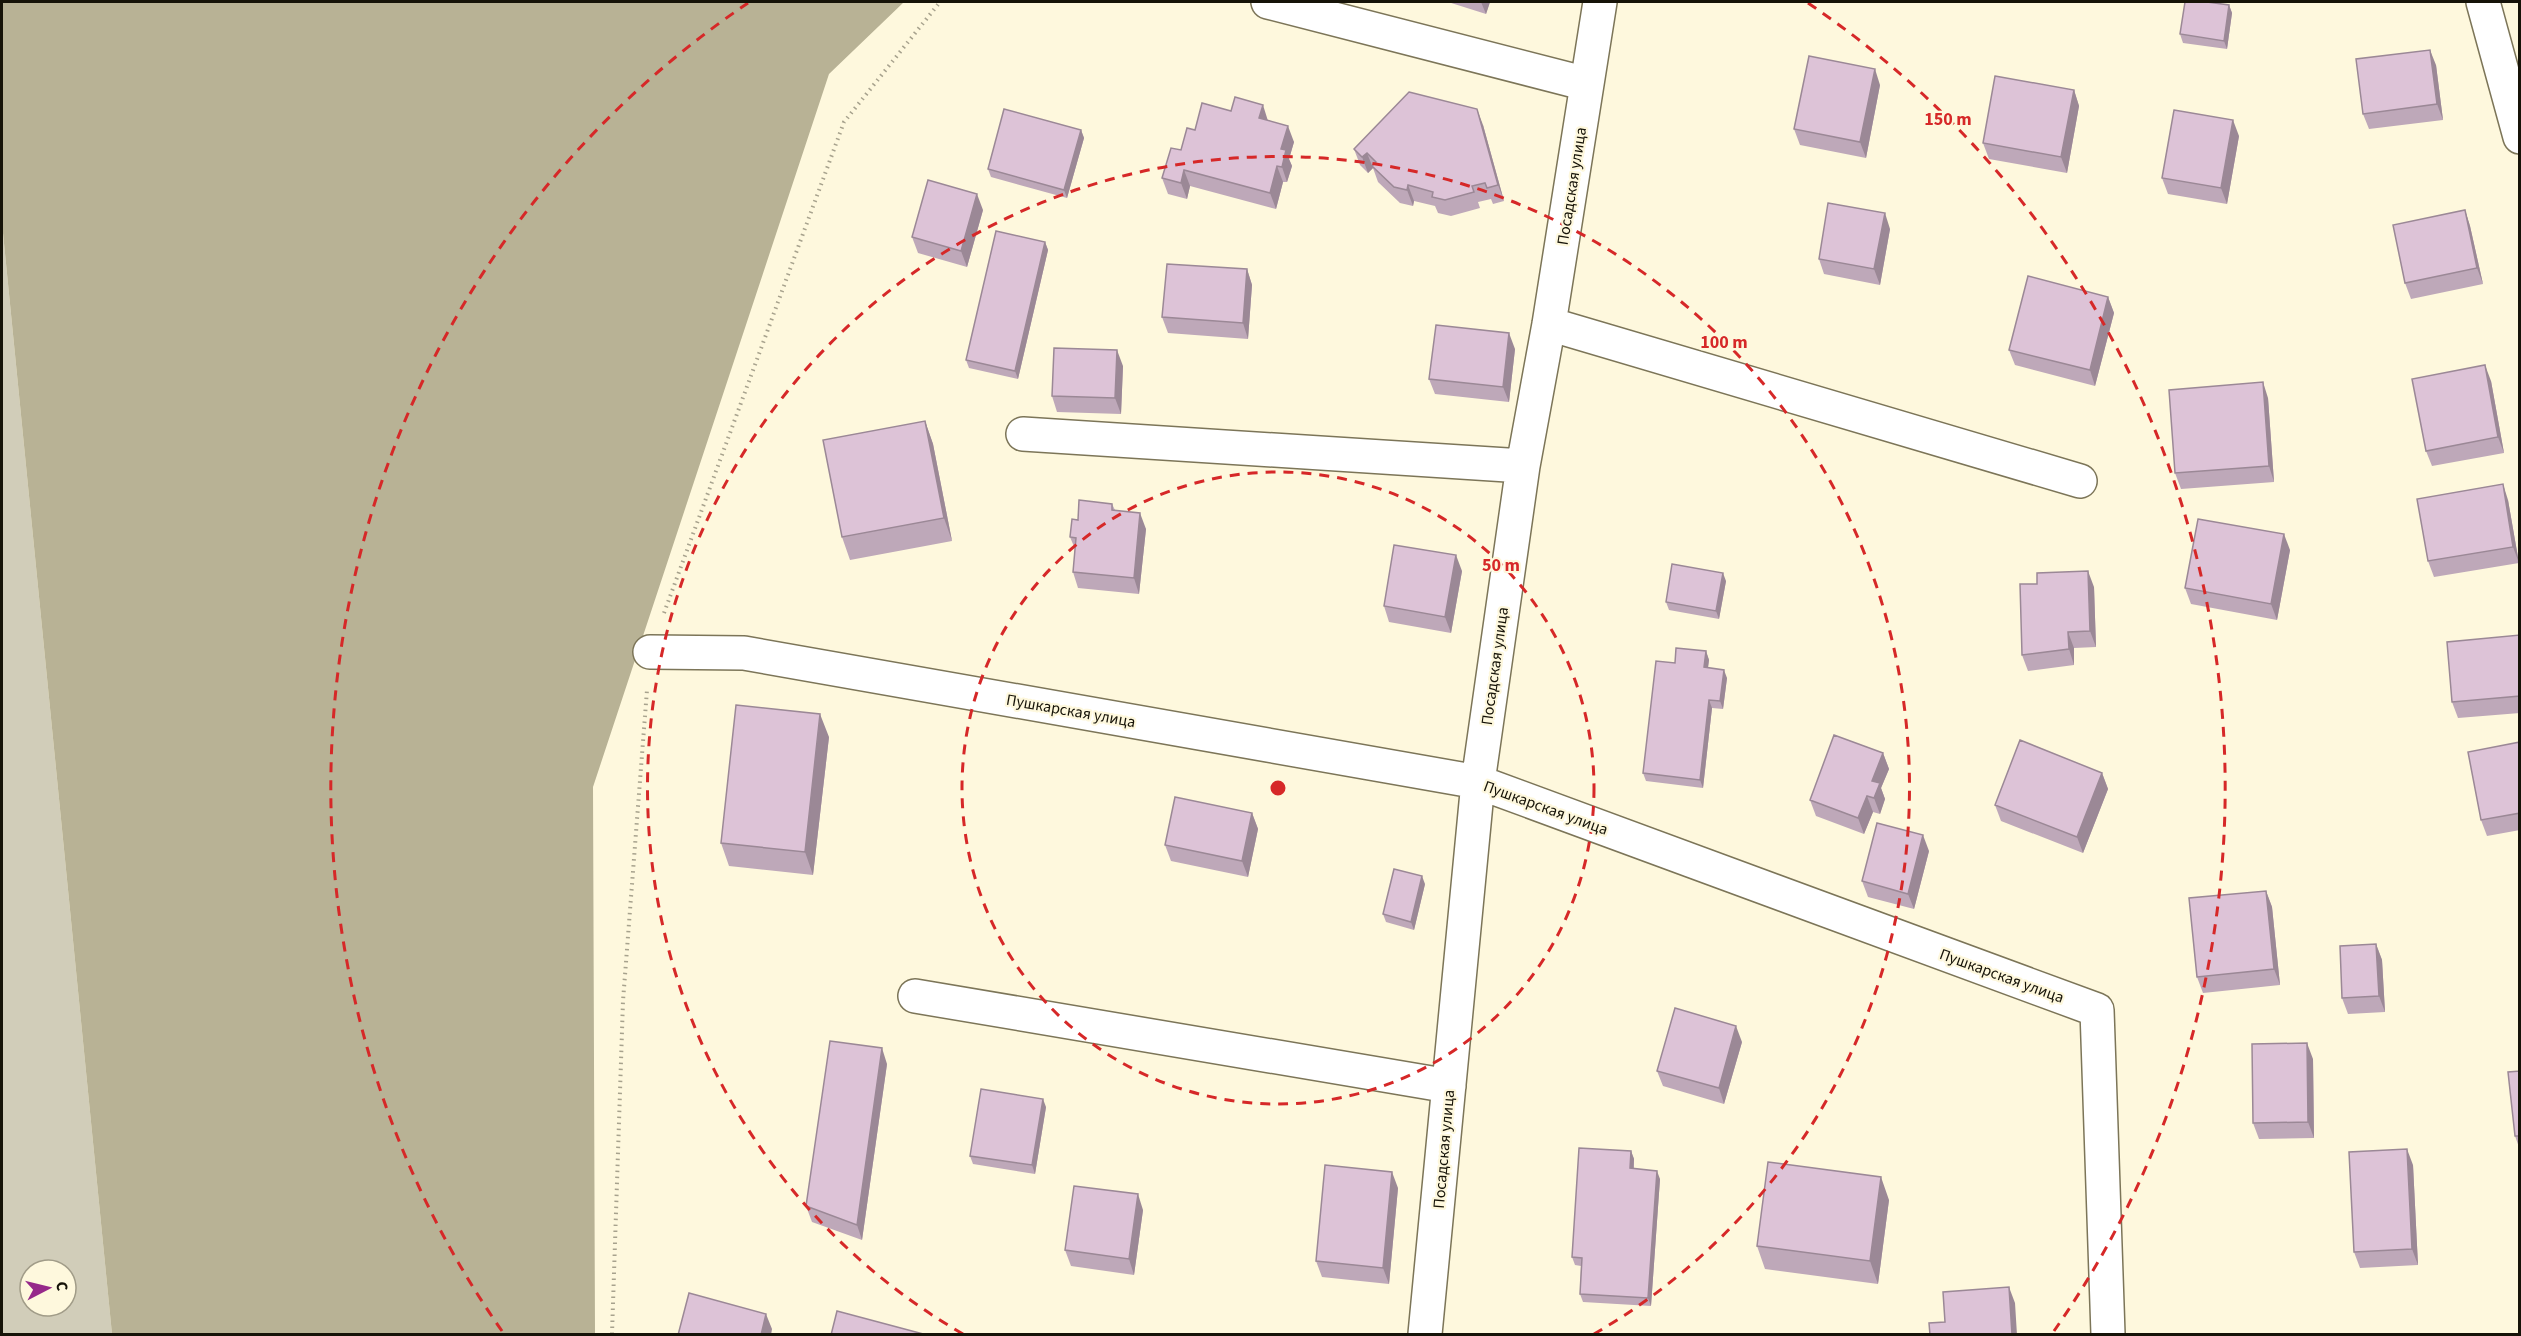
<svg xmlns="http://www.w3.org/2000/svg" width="2521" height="1336" viewBox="0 0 2521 1336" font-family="'Source Sans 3',sans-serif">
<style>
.green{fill:#d1cdb9;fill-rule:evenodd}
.forest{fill:#b8b295}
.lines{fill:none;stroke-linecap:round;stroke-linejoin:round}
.minor-casing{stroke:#7c7558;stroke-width:36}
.path{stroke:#a7a28d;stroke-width:4;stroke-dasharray:1.5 4.5;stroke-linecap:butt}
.minor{stroke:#fff;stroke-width:33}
.wall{fill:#bea8b9}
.shaded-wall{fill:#9b8896}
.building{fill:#ddc3d7;stroke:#9b8896;stroke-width:1.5}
.ring{fill:none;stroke:#d62828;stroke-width:3;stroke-dasharray:10 8}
.labels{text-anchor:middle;stroke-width:4.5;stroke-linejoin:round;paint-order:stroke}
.street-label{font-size:16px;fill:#161308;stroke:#fef8dd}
.centre{fill:#d62828;stroke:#fef8dd;stroke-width:3}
.ring-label{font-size:18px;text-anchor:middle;font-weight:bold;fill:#d62828;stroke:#fef8dd;stroke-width:4.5;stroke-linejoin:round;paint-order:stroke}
</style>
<rect width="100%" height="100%" fill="#fef8dd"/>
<path class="green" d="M2,223L112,1334H2ZM30,1270H66V1306H30Z"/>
<path class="forest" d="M2,2H904L829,74L593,787L595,1334H112L2,223Z"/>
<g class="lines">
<g class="minor-casing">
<path id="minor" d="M1268,2L1587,84
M2483,2L2520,137
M1549,324L2080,481
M1023,434L1523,466
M650,652L744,653L1478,782L2097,1010L2108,1334
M915,996L1449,1086
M1425,1334L1478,782L1523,466L1549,324L1600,2"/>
</g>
<path class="path" d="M664,613L844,122L940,2
M612,1334L623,1001L647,690"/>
<use href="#minor" class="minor"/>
</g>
<path class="wall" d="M1448,2H1490L1486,14Z
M2229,5L2232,13L2227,49L2183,43L2180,34Z
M2436,65L2443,120L2369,129L2363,114Z
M1880,85L1866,158L1800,145L1794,129Z
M2074,90L2079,106L2067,173L1989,159L1983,143Z
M1268,121L1294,142L1289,159L1292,166L1287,182H1283L1276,209L1190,186L1187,199L1168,194L1162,178L1195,130Z
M1483,125L1504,201L1493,204L1491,199L1478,202L1480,208L1451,216L1438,213L1435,206L1414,201L1413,206L1400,203L1378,182L1373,168L1368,173L1360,165L1354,149Z
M1081,130L1084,138L1067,198L991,177L988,169Z
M2239,136L2227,204L2168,194L2162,178Z
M983,210L967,267L918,253L912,237Z
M2465,210L2470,226L2483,284L2411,299L2405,283Z
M1890,229L1880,285L1824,274L1819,259Z
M1045,242L1048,250L1018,379L969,368L966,360Z
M1247,269L1252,285L1248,339L1168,333L1162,317Z
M2108,297L2114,313L2095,386L2015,365L2009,350Z
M1515,349L1509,402L1435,394L1429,379Z
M1123,366L1121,414L1057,412L1052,396Z
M2491,381L2504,453L2432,466L2426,451Z
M2268,398L2274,482L2181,489L2175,473Z
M925,421L933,444L952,541L850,560L842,537Z
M2508,500L2519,563L2434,577L2428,561Z
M1112,504L1115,510L1146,529L1139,594L1078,588L1073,572L1075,549L1070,537L1078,520Z
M2290,550L2277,620L2191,604L2185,588Z
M1462,571L1451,633L1389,622L1384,606Z
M1726,581L1719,619L1669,610L1666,602Z
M2094,587L2096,647L2074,648V665L2028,671L2022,655Z
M2520,635V713L2458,718L2452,702Z
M1706,651L1709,660L1708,667L1727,678L1723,709L1712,708L1703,788L1646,781L1643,773L1675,663Z
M829,737L813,875L729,866L721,843Z
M2520,742V830L2487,836L2481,820Z
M1883,753L1889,769L1881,788L1885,799L1880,814L1873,812L1864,834L1816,816L1810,800Z
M2102,773L2108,789L2083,853L2001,821L1995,805Z
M1252,813L1258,829L1248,877L1171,861L1165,845Z
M1929,851L1914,909L1868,897L1862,881Z
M1425,884L1414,930L1386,922L1383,914Z
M2266,891L2272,907L2280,985L2203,993L2197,977Z
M2376,944L2382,960L2385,1012L2348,1014L2342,998Z
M1742,1042L1724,1104L1663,1086L1657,1071Z
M2313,1059L2314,1138L2259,1139L2253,1123Z
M887,1064L862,1240L812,1222L806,1206Z
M2520,1071V1150L2515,1136Z
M1046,1107L1035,1174L973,1164L970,1156Z
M1631,1151L1634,1159V1169L1660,1179L1651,1306L1583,1302L1580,1294L1581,1266L1575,1265L1572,1257Z
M2413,1165L2418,1265L2360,1268L2354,1252Z
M1398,1188L1389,1284L1322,1277L1316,1261Z
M1889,1200L1878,1284L1765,1269L1757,1246Z
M1143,1210L1134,1275L1071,1266L1065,1250Z"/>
<path class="shaded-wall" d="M1481,2H1490L1486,14Z
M2229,5L2232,13L2227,49L2224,41Z
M2430,50L2436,65L2443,120L2437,104Z
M1875,69L1880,85L1866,158L1860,142Z
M2074,90L2079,106L2067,173L2061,157Z
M1263,105L1268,121L1259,118Z
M1477,109L1483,125L1504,201L1498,185Z
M2233,120L2239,136L2227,204L2221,188Z
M1288,126L1294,142L1289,159L1292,166L1287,182L1282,167L1281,149Z
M1081,130L1084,138L1067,198L1064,190Z
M1367,153L1373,168L1368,173L1362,157Z
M1277,166L1283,182L1276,209L1270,193Z
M1184,170L1190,186L1187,199L1181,183Z
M1408,185L1414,201L1413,206L1407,190Z
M977,194L983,210L967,267L961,251Z
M2465,210L2470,226L2483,284L2477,268Z
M1885,213L1890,229L1880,285L1874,269Z
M1045,242L1048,250L1018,379L1015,371Z
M1247,269L1252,285L1248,339L1243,323Z
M2108,297L2114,313L2095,386L2090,370Z
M1509,333L1515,349L1509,402L1503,387Z
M1117,350L1123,366L1121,414L1115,398Z
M2485,365L2491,381L2504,453L2498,437Z
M2263,382L2268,398L2274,482L2269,466Z
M925,421L933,444L952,541L944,518Z
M2503,484L2508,500L2519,563L2513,547Z
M1140,513L1146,529L1139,594L1134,578Z
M2284,534L2290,550L2277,620L2271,604Z
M1456,555L1462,571L1451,633L1445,617Z
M2088,571L2094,587L2096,647L2090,631Z
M1723,573L1726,581L1719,619L1716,611Z
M2068,632L2074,648V665L2069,649Z
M1706,651L1709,660L1707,675L1704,667Z
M1724,670L1727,678L1723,709L1720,701Z
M1709,700L1712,708L1703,788L1700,780Z
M820,714L829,737L813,875L805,852Z
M1883,753L1889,769L1881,788L1885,799L1880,814L1874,798L1872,781Z
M2102,773L2108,789L2083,853L2077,837Z
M1867,796L1873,812L1864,834L1858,818Z
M1252,813L1258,829L1248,877L1242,861Z
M1923,835L1929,851L1914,909L1908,894Z
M1422,876L1425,884L1414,930L1411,922Z
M2266,891L2272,907L2280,985L2274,969Z
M2376,944L2382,960L2385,1012L2379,996Z
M1736,1026L1742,1042L1724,1104L1719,1088Z
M2307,1043L2313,1059L2314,1138L2308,1122Z
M882,1048L887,1064L862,1240L857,1225Z
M1043,1099L1046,1107L1035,1174L1032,1165Z
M2407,1149L2413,1165L2418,1265L2412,1249Z
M1631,1151L1634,1159L1633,1177L1630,1168Z
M1657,1171L1660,1179L1651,1306L1648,1298Z
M1392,1172L1398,1188L1389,1284L1383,1268Z
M1881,1177L1889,1200L1878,1284L1870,1261Z
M1138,1194L1143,1210L1134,1275L1129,1259Z
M2009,1287L2015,1303L2017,1335H2012Z
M766,1314L772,1329L771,1335H761Z"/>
<path class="building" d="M2185,2H2207L2229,5L2224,41L2180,34Z
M2430,50L2437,104L2363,114L2356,59Z
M1809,56L1875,69L1860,142L1794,129Z
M1995,76L2074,90L2061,157L1983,143Z
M1409,92L1477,109L1498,185L1487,188L1485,183L1472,186L1474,192L1445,200L1432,197L1433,192L1408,185L1407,190L1394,187L1372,166L1376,162L1367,153L1362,157L1354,149Z
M1235,97L1263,105L1259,118L1288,126L1281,149L1286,150L1282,167L1277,166L1270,193L1184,170L1181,183L1162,178L1171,148L1181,150L1187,128L1195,130L1202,103L1231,111Z
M1004,109L1081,130L1064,190L988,169Z
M2174,110L2233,120L2221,188L2162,178Z
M928,180L977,194L961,251L912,237Z
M1828,203L1885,213L1874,269L1819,259Z
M2465,210L2477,268L2405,283L2393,225Z
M996,231L1045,242L1015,371L966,360Z
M1167,264L1247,269L1243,323L1162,317Z
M2028,276L2108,297L2090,370L2009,350Z
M1436,325L1509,333L1503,387L1429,379Z
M1054,348L1117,350L1115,398L1052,396Z
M2485,365L2498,437L2426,451L2412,379Z
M2263,382L2269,466L2175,473L2169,390Z
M925,421L944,518L842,537L823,440Z
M2503,484L2513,547L2428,561L2417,499Z
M1079,500L1112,504V510L1140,513L1134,578L1073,572L1076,538L1070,537L1072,519L1078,520Z
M2198,519L2284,534L2271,604L2185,588Z
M1394,545L1456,555L1445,617L1384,606Z
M1672,564L1723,573L1716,611L1666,602Z
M2088,571L2090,631L2068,632L2069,649L2022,655L2020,584H2037V573Z
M2520,635V696L2452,702L2447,642Z
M1676,648L1706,651L1704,667L1724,670L1720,701L1709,700L1700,780L1643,773L1656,661L1675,663Z
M736,705L820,714L805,852L721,843Z
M1834,735L1883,753L1872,781L1880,783L1874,798L1867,796L1858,818L1810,800Z
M2020,740L2102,773L2077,837L1995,805Z
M2520,742V813L2481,820L2468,752Z
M1175,797L1252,813L1242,861L1165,845Z
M1877,823L1923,835L1908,894L1862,881Z
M1394,869L1422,876L1411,922L1383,914Z
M2266,891L2274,969L2197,977L2189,898Z
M2376,944L2379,996L2342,998L2340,946Z
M1675,1008L1736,1026L1719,1088L1657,1071Z
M830,1041L882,1048L857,1225L806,1206Z
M2307,1043L2308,1122L2253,1123L2252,1044Z
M2520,1071V1136H2515L2508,1072Z
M981,1089L1043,1099L1032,1165L970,1156Z
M1579,1148L1631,1151L1630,1168L1657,1171L1648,1298L1580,1294L1582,1258L1572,1257Z
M2407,1149L2412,1249L2354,1252L2349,1152Z
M1768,1162L1881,1177L1870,1261L1757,1246Z
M1325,1165L1392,1172L1383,1268L1316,1261Z
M1074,1186L1138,1194L1129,1259L1065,1250Z
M2009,1287L2012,1335H1930L1929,1323L1945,1322L1943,1292Z
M689,1293L766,1314L761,1335H678Z
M837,1311L927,1335H831Z"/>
<g class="ring">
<circle cx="1278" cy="788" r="316"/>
<path d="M963 1334A631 631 0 1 1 1594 1334"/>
<path d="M502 1331A947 947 0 0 1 748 3M1808 3A947 947 0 0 1 2054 1331"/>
</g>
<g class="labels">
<g class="street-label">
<text transform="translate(1571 186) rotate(-81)" y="6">Посадская улица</text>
<text transform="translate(1494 666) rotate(-82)" y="6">Посадская улица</text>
<text transform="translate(1071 710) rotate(10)" y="6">Пушкарская улица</text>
<text transform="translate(1546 807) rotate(20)" y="6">Пушкарская улица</text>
<text transform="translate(2002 975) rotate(20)" y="6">Пушкарская улица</text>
<text transform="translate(1443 1149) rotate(-85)" y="6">Посадская улица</text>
</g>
</g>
<circle cx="1278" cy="788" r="9" class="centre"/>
<g class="ring-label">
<text x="1948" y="125">150 m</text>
<text x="1724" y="348">100 m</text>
<text x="1501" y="571">50 m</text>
</g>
<rect width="2521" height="1336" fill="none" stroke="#161308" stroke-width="6"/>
<g transform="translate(48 1288) rotate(83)"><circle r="28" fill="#fef8dd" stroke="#a19c88" stroke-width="1.5"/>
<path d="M0-4.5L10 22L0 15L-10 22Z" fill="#96298a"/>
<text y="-9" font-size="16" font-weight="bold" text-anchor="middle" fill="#161308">С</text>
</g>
</svg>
